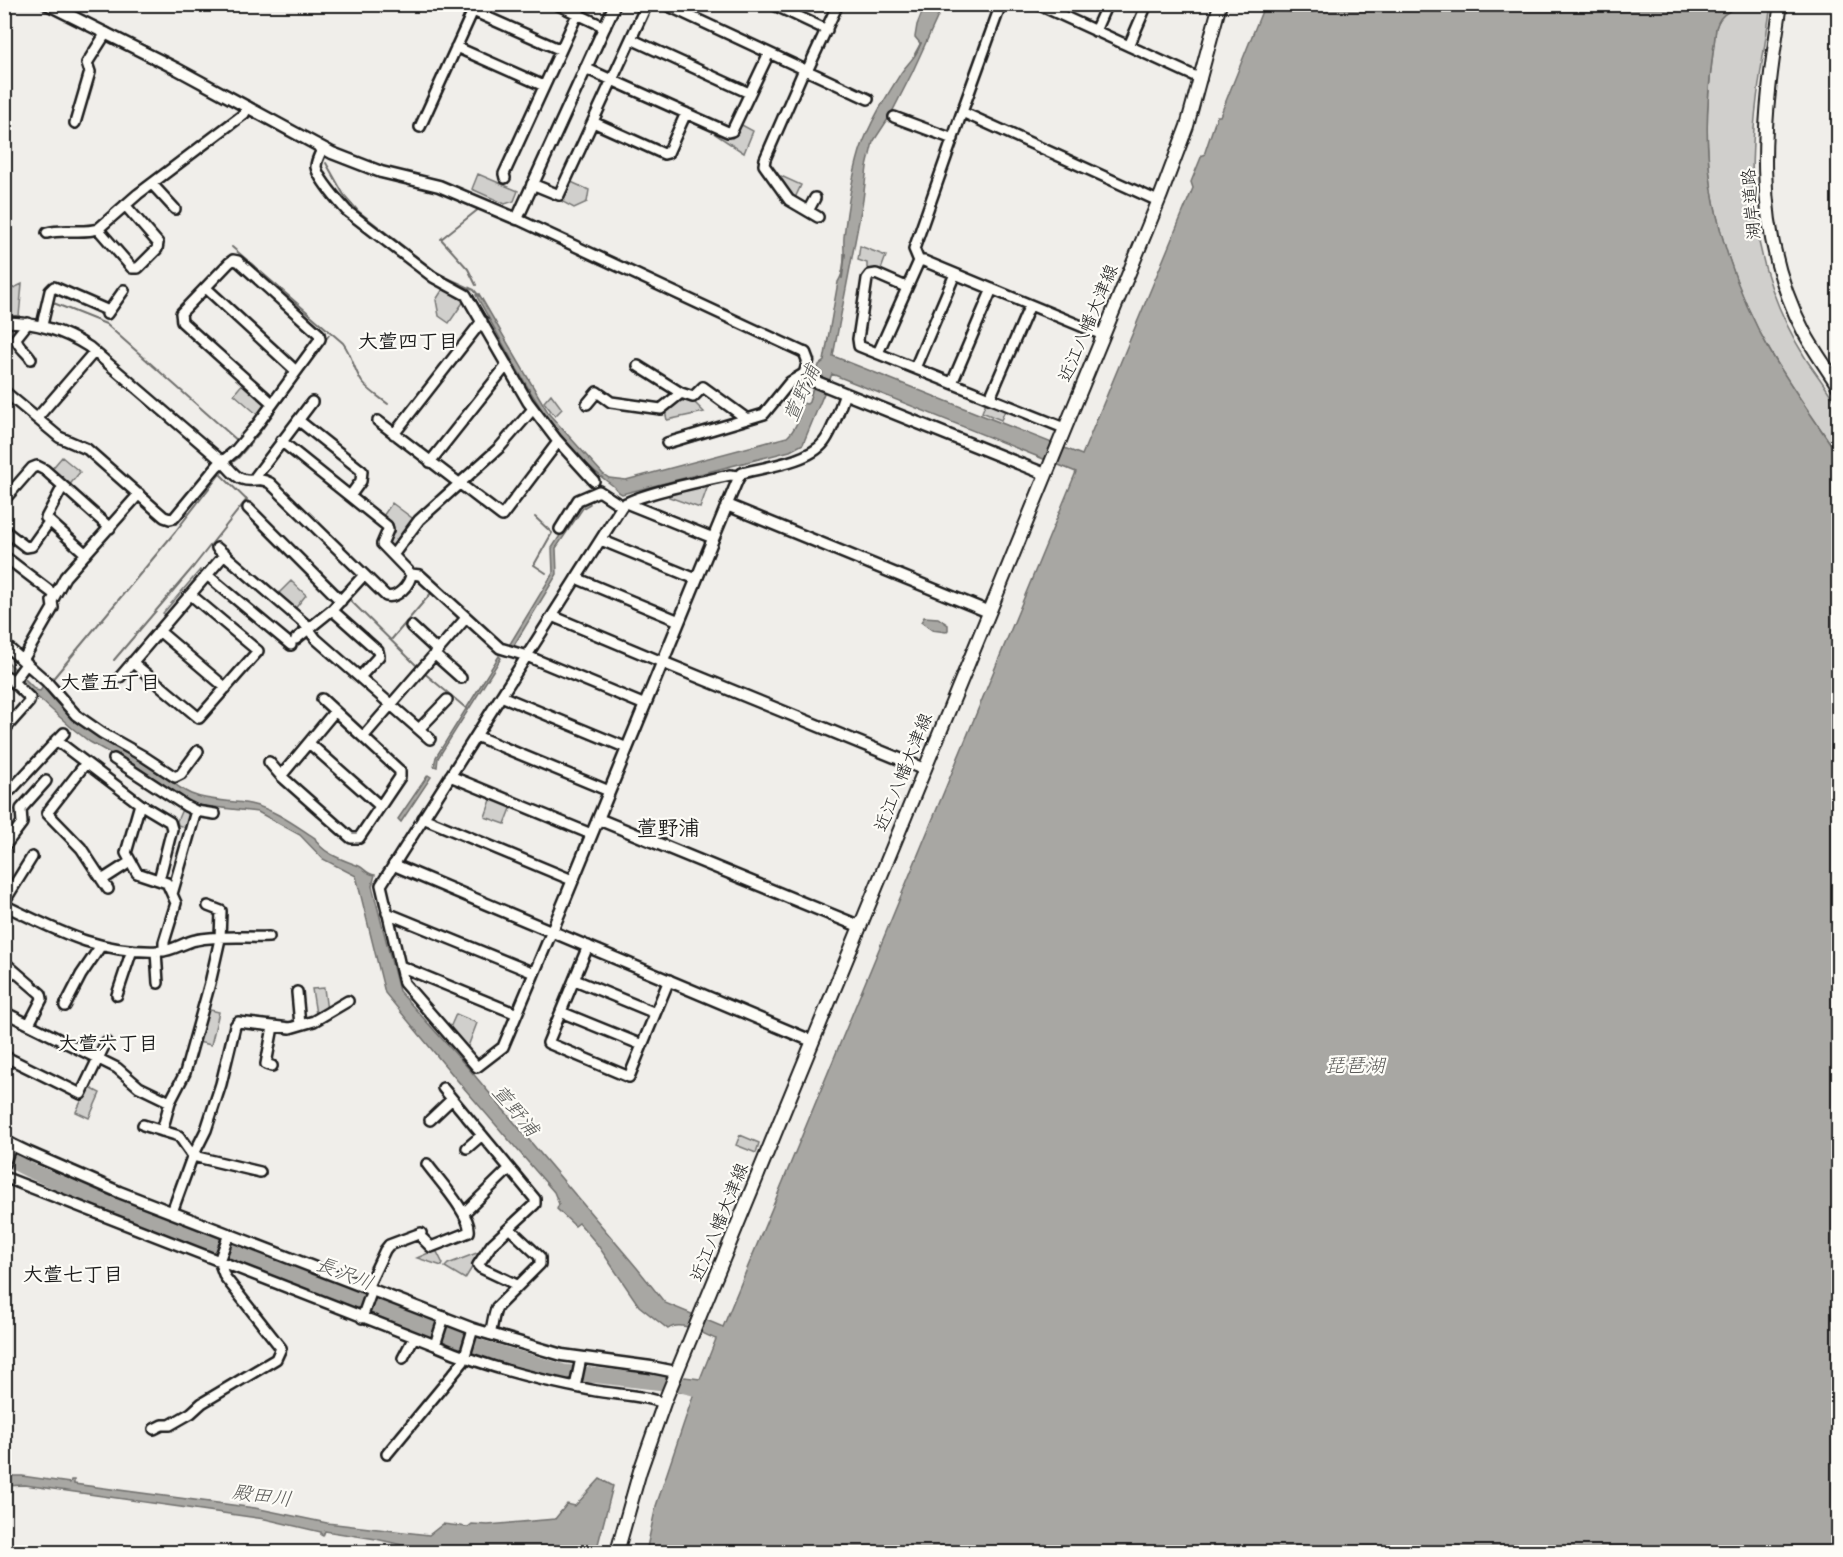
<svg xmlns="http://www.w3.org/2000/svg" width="1843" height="1557" viewBox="0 0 1843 1557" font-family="'Balsamiq Sans','Klee One',sans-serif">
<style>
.green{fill:#d0cfcc;stroke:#767674;stroke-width:1.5}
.water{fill:#a8a7a3;stroke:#706f6d;stroke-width:1.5}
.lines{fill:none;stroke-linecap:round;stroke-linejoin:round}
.stream{stroke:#706f6d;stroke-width:2}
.river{stroke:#a8a7a3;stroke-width:15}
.minor-casing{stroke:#1c1c1c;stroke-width:14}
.tertiary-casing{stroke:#1c1c1c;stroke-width:15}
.secondary-casing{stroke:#1c1c1c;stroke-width:16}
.minor{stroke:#fdfcf7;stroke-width:9}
.tertiary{stroke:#fdfcf7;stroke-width:10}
.secondary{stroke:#fdfcf7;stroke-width:12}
.labels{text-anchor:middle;stroke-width:4.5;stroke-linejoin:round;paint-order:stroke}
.street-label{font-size:18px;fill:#1c1c1c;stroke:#fdfcf7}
.neighbourhood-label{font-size:20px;font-weight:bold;fill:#1c1c1c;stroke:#fdfcf7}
.water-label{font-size:20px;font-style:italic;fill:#5b5b59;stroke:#fdfcf7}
.quarter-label{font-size:21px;font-weight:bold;fill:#1c1c1c;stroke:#fdfcf7}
</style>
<rect width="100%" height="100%" fill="#f0eeea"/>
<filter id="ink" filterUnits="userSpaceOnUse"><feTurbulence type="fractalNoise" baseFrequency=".0167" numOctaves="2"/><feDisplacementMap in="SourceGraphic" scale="12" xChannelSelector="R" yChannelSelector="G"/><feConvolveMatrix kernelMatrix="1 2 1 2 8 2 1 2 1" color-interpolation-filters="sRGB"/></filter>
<g filter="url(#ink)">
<path class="green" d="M1754,5H1771C1756,103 1737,192 1772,289C1781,314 1792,337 1806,359C1813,370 1835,398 1838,409C1841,418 1838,444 1838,455C1815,420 1791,387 1770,351C1737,295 1711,218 1708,152C1705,110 1711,69 1716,28C1721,9 1737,8 1754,5Z
M738,123L753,131L744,153L715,134L716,132L732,138Z
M478,174L518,191L514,201L505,204L472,189Z
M781,176L801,185L795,198L791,196L779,179Z
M569,181L589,190L587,202L574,208L561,201Z
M860,246L886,256L880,272L867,268V263L858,260Z
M22,284L19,316L5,317V292Z
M443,289L458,295L464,301L449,323L439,316L436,300Z
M244,382L264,400L266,407L259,416L234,394Z
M551,394L562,409L555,416L544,402Z
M987,400L1006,408L1001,420L982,412Z
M677,401H693L704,412L667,420L665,411Z
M62,457L80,472L68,487L50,471Z
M709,483L700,508L669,497V494Z
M392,503L416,521L393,550L388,541L394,528L393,524L383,516Z
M200,570L204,575L169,617L163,613Z
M291,581L306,595L294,610L277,595Z
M492,797L512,806L505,824L485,817Z
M183,807L193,811L189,829L178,825L177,821Z
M324,988L327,1011L316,1014L312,989Z
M206,1009L219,1012L211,1045L198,1042Z
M456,1014L477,1023L467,1049L449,1030Z
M88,1087L100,1093L89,1118L76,1112Z
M740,1135L759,1143L756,1153L736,1145Z
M433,1251L437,1252L443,1264L442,1266L417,1258Z
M482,1251L465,1279L445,1267L448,1264Z"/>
<path class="water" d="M925,5H943L912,73L890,116L873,142L867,167L863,200L833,356L1082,455L1193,188L1191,182L1202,155H1204L1217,116H1220L1262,11L1247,5H1754C1737,8 1721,9 1716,28C1711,69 1705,110 1708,152C1711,218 1737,294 1770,351C1791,387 1815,420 1838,455V1552H646L656,1506L694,1393L679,1392L685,1377L700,1379L716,1339C702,1334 682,1319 668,1329L639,1306L597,1244L579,1223L575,1226L557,1209L559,1204L554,1192L457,1080L385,993L356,876L323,859L300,835L258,812L196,805L176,796L144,772L90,742L72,728L5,668V659L36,690L40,691L44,686C67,725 111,738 147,762C162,772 174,787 191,794C210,802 231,800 250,804C274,809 295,825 315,838C320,853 346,861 359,866C365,869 367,874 375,875L372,886L399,991L470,1070L637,1268L665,1303L723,1327L1076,472L832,374L803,444L790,451L622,494C617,492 617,489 612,485C548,439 514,362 476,295L479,294L549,414L603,474L609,478L626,480L787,437C794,431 802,416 800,407L802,403L807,404L809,402L819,365L824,361L838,282C847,267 843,253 844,237C847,209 852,178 860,151C869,124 886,97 901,73C907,64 919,54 920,43L915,37L917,25Z
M589,500L590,504L583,508L556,548L557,574L513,647L510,644L553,573L552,548L580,504Z
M924,617L938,618L948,625V630L946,632L932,630L921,622Z
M499,656L501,658L438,758L437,767L434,766L436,757Z
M428,775L431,777L401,822L398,819Z
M10,1476H22L70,1483L71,1480H74V1484L255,1508L327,1523L429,1535L443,1524L468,1527L472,1524L488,1525L555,1519L567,1504L575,1506L600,1479L613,1486L596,1552H432L376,1539L325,1531L323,1536L321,1535V1532L265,1519L25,1485L5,1486V1478Z"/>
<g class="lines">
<path class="stream" d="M915,54L921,43
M326,163L344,195L358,211L439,274L474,290L479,296
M232,247L343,343C352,355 354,370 362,382C369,391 379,397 388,404
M842,278L845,254
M476,285L468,269L441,239L480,208
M51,302L106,324L239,442
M229,465L238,458L260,432L329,335
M225,469L220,474L341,592
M535,517L552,533L534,565L546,573
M351,601L419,668
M391,640L432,592
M114,660L194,566L247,499
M423,672L467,709
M51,681L175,532L220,474"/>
<path class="river" d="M4,1157L29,1170L100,1200L476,1346L564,1372L682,1385L701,1390"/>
<g class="minor-casing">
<path id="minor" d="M556,4L605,27
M664,4L868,99
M772,4L827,30
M1001,4L962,112L1158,201
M1037,4L1201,79
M473,11L561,50
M1095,31L1107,4
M631,39L749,93
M1129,46L1147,4
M456,47L544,86
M585,68L728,132L732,131L769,53
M894,117L953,139
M593,122L664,154L668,153L686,113
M75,123L90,72L87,63L106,33
M420,127L476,4
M323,148C320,154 316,160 316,167C318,179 339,202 347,211L433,277L466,295L528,402L556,439L594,481
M505,178L504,174L582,4
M152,184L175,209
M532,184L559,195L647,4
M808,211L815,198
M818,217L789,200L764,165L765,159L802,74L807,71L838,4
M517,219L805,353
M98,229L132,268H138L157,249L158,243L125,205
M47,233C64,228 81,234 98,229L138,194L244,114L248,107
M919,261L914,249L962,112
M906,287L876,274L870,275L867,279L858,339L859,346L1064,428
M206,288L296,371
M107,314L124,290
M4,322C36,322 63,330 89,347L224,463C229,468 235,477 242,479C253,483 258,476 270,483L386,596C397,599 410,585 411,574L382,544L388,530L387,526L281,441
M28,323L16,338C18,348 27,351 31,359
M42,325L50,291L54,287L109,311
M878,353L919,261H924L1103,335
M638,366L681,393L693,397L703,387L747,419
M915,368L955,274
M952,383L992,289
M4,391L59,437L87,449L164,517L170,519L174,518L217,466L235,451L257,425L320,339L319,334L238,261L233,260L229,263L181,313L182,322L272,403
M990,398L1030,305
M587,404L597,392L611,402L661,409L681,393
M37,418L94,352
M298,420L362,471L361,481L350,496
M378,421L502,516L558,442
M394,434L482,321
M667,443L764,414L790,382L805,373
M430,462L507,365
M253,480L312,402
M4,500L32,468L37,466L45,470L63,486
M626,503L713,538
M727,505L738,479L742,473C766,467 810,461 824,442C834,429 839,409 845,394
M248,508L341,601
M560,529L578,500L599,491L622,506
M4,530L26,547L32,546L49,522
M601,540L696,579
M217,548L304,623L316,639L430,739
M86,554L46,518L63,486L110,528
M393,555L419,520L500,447L533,409
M4,556L55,595
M411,574L420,575L500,648L527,656L645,705
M207,575L291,645
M576,578L679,621
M332,610L378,651L379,656L360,677
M552,616L662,662
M411,626L437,650
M159,631L226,688
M296,639L332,610L364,575
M4,644L46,681L76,715L102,733L143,756L175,777L181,774L198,751
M434,654L461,678
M23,660L53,608L52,601L65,577L139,494
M132,662L199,718L258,651L191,595
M120,677L225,554
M4,678L8,677L30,698L29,702L4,730
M13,682L27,663
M501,696L627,748
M322,699L363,737
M419,729L447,700
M476,736L609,791
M56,740L140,804L170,822L172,829L159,880
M309,743L380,806
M114,759L186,806L196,811L172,894
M269,762L281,776L351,838H359L400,777V771L363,737L466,618
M86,763L47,813L81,848L108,889
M281,776L335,711
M450,776L591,834
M11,790L64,733
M140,804L126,853L137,873L167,883L176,903L164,942V951
M196,811L215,814
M423,818L572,880
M4,847L22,823L21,809L46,781
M102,880L130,862
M4,902L32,857
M4,905C58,931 99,954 161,951C173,951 184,942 196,940C219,935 246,938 269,937
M387,913L534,973
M552,931L503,1047L477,1067L404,983L381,885L622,506C636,494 708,480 730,475L739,476
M588,946L548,1043L629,1077L669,980
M156,951L158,983
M4,962L41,994L42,999L29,1024
M400,966L517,1014
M575,980L655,1013
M297,992L300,1025
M117,995L132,950
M65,1006L81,975L100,947
M4,1012L117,1068L139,1087L170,1102
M561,1012L642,1045
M4,1056L81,1094L106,1042
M272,1066L266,1064L273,1027
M443,1088L535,1199V1204L492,1244L478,1265L481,1268L517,1285
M430,1120L452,1099
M143,1125L179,1136L193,1156L260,1172
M162,1131L170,1102L185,1073L210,983L220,939L221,911L208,906
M467,1148L482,1135
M4,1177L435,1345C485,1367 537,1380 591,1390C615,1395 640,1394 664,1403
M172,1212L191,1160L206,1130L221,1084L235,1026L238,1022L290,1028L314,1021L348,1001
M464,1213L509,1169
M423,1239L431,1247L469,1232C472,1216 437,1178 427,1164
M367,1288L385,1250L389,1245L421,1233
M362,1318L372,1290
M490,1334C493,1325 493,1315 497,1307L540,1264V1257L510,1229
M435,1345L444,1317
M403,1358L414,1337
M575,1387L581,1358
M154,1429L162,1425H170L191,1413L202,1403L276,1359L281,1348L225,1277L219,1261L229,1234
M387,1454L463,1362L473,1329
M26,1552H31"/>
</g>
<g class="tertiary-casing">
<path id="tertiary" d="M47,4L177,69L332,153L381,172L439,186L517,219L615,4
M805,353L808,361L805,373L809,379L1045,474
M662,662L924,769
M598,819L859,926
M394,865L812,1041
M552,931L727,505L989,612
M4,1141L27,1152L119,1192L473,1329L562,1355L651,1367L676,1372
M4,1163L11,1144"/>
</g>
<g class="secondary-casing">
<path id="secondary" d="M1781,4C1763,117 1749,227 1804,332C1814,351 1827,368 1838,386
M617,1552L640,1471L664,1403L1161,195L1187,126L1220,4"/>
</g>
<use href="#minor" class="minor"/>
<use href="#tertiary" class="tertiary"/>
<use href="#secondary" class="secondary"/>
</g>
</g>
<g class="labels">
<g class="street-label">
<text transform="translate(1751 204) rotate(-95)" y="6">湖岸道路</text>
<text transform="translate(1088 323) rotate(-67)" y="6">近江八幡大津線</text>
<text transform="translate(903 772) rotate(-68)" y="6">近江八幡大津線</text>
<text transform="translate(719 1222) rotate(-68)" y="6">近江八幡大津線</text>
</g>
<g class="neighbourhood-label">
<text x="408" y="348">大萱四丁目</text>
<text x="110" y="689">大萱五丁目</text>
<text x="108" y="1050">大萱六丁目</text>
<text x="73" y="1281">大萱七丁目</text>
</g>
<g class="water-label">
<text transform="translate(801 393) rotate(-66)" y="7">萱野浦</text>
<text x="1355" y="1072">琵琶湖</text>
<text transform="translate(516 1110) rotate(50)" y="7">萱野浦</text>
<text transform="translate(345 1273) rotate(21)" y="7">長沢川</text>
<text transform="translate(262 1495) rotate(8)" y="7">殿田川</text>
</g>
<g class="quarter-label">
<text x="668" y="835">萱野浦</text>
</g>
</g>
<rect width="1843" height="1557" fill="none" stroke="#fdfcf7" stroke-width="24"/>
<rect x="12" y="12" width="1819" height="1533" fill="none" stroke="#1c1c1c" stroke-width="2" filter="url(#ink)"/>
</svg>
